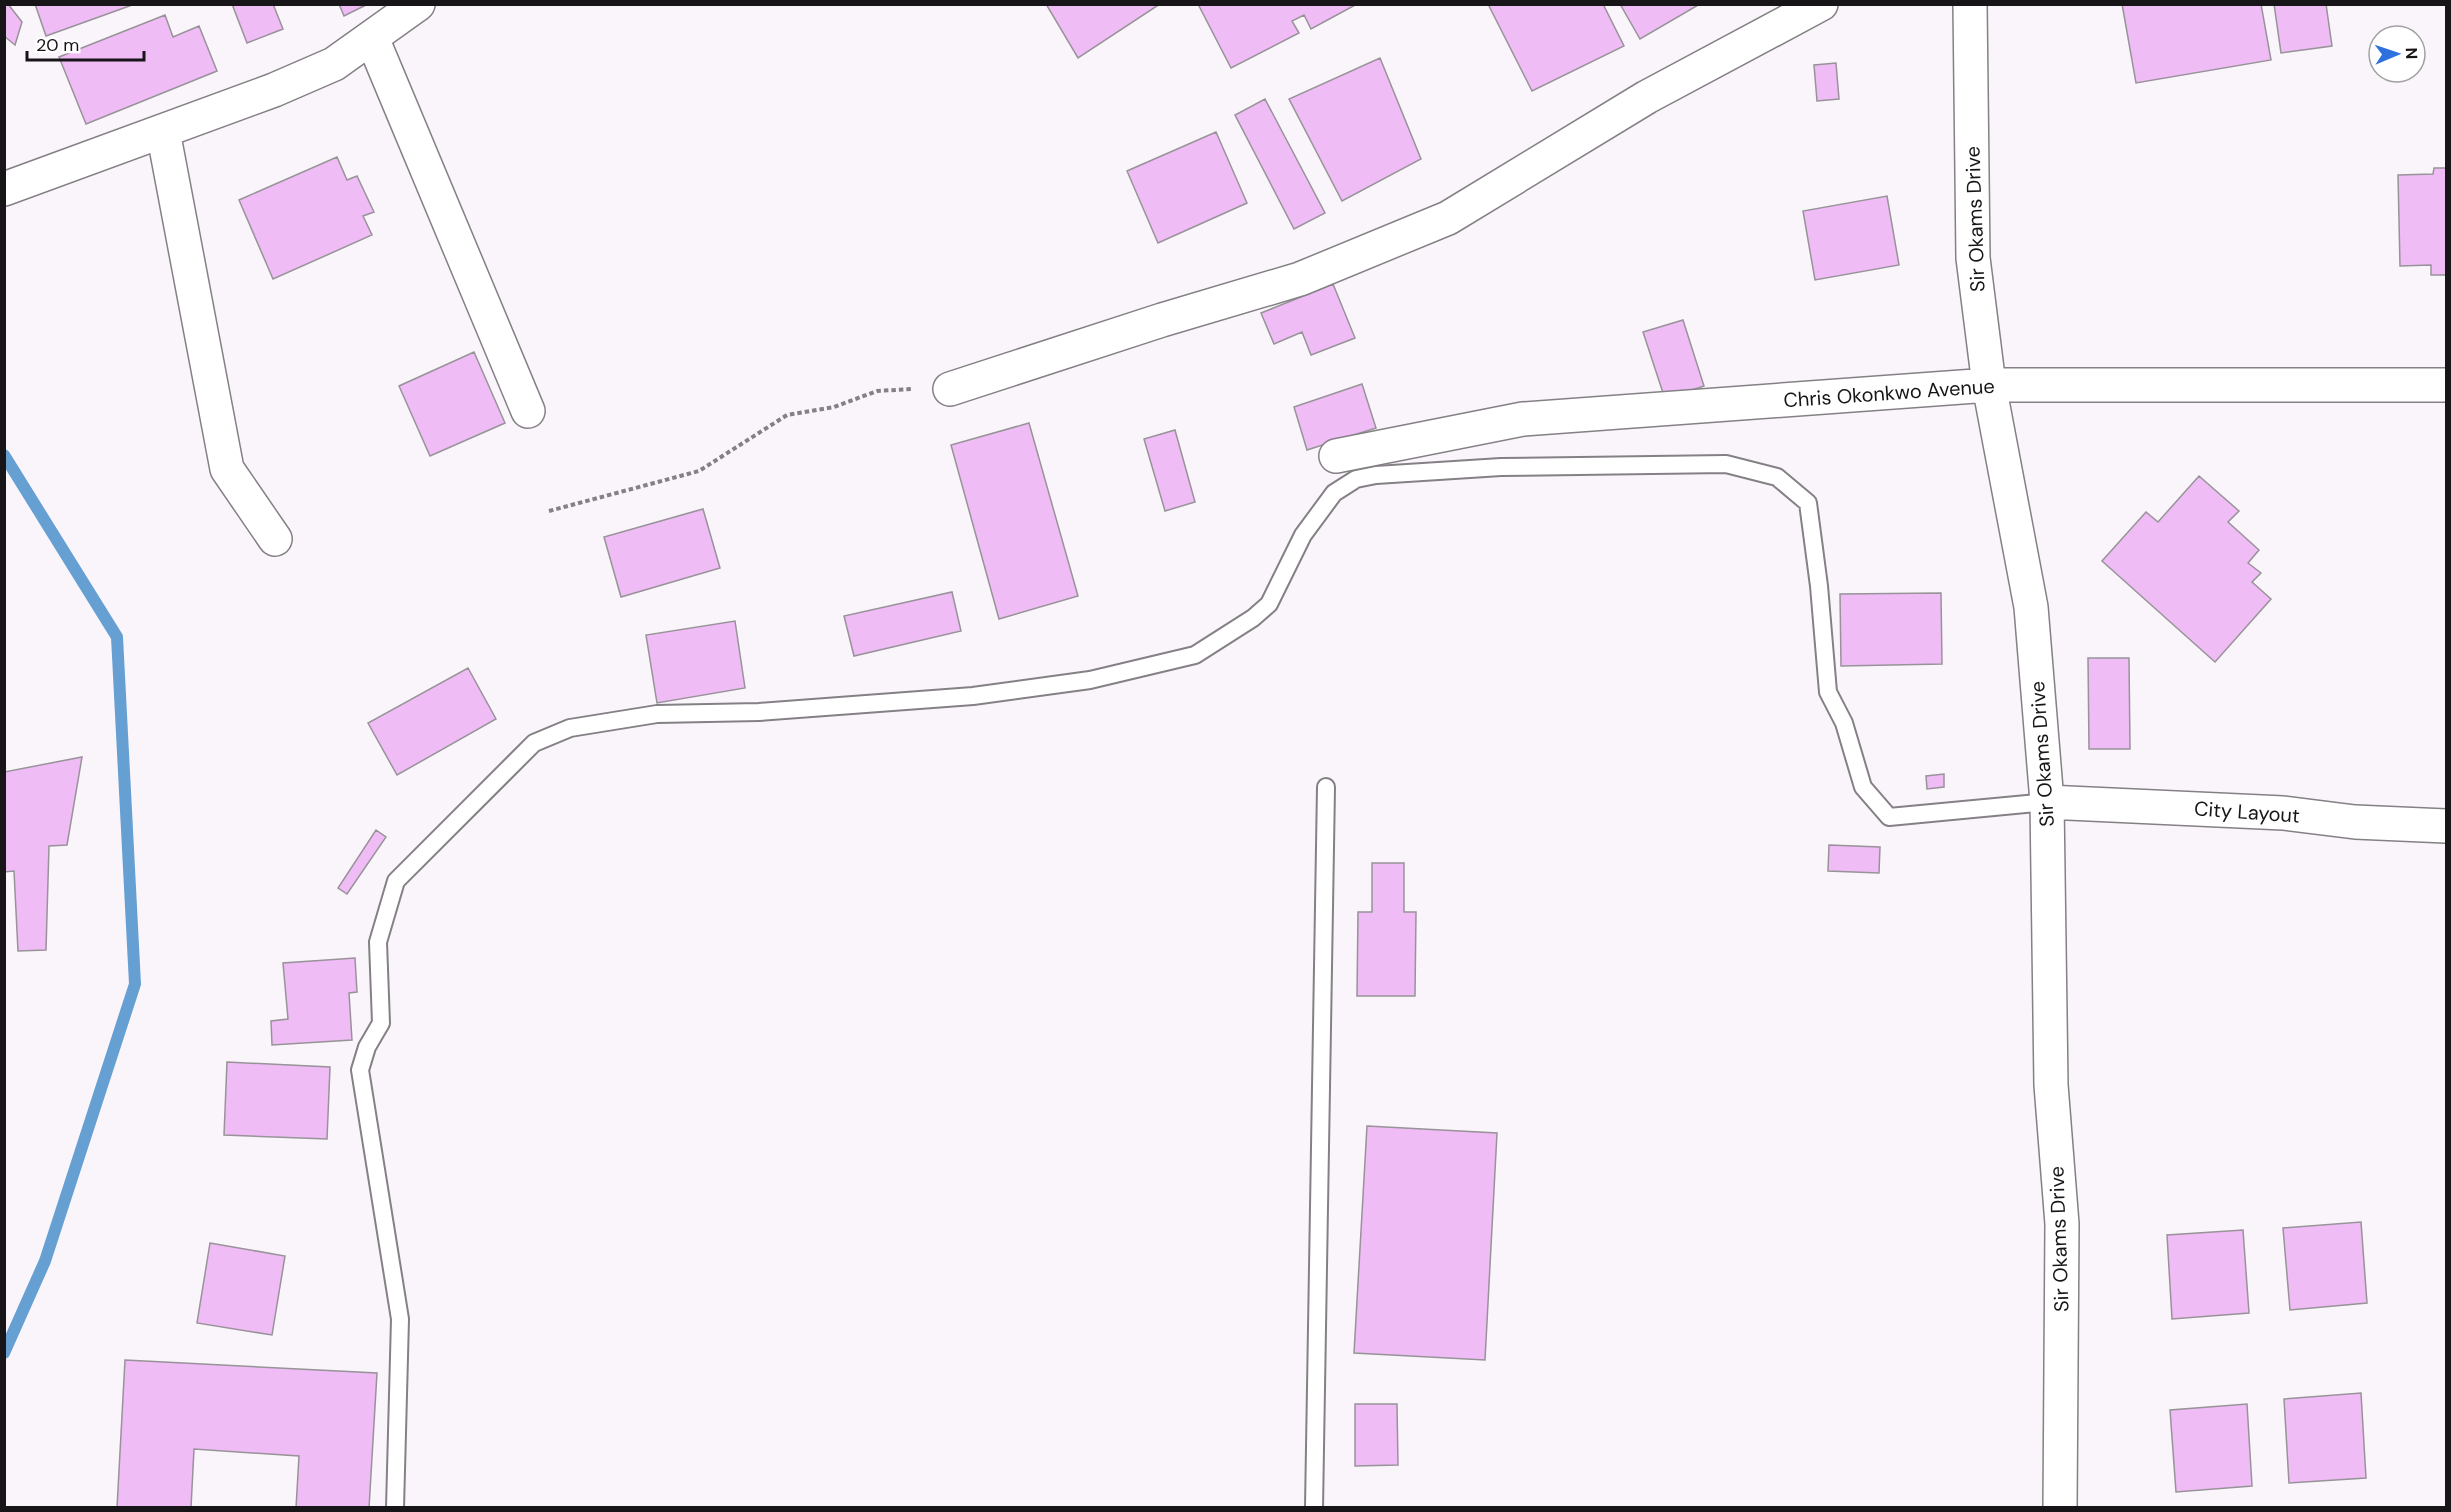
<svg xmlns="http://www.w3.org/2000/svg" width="2451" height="1512" viewBox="0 0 2451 1512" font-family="'DM Sans',sans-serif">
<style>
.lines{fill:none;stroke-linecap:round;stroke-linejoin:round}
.stream{stroke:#66a0d3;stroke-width:12}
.building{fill:#efbcf6;stroke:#979398;stroke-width:1.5}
.service-casing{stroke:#848085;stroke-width:20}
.minor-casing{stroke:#848085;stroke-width:36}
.path{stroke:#848184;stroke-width:4;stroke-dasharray:4.5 3;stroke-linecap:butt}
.service{stroke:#fff;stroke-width:16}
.minor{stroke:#fff;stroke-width:33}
.labels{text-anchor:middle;stroke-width:4.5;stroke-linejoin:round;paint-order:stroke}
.street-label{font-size:20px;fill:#171517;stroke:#fff}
</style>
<rect width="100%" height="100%" fill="#faf5fa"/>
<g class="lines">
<path class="stream" d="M4,455L117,637L135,984L45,1261L4,1353"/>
</g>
<path class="building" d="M4,4H8L22,22L15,45L4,36Z
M35,4H135L46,36Z
M232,4H273L283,29L247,43Z
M339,4H368L344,16Z
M1046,4H1160L1078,58Z
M1198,4H1357L1311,29L1304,15L1292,21L1299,33L1231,68Z
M1488,4H1603L1624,46L1532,91Z
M1620,4H1700L1640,39Z
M2122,4H2261L2271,60L2136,83Z
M2274,4H2326L2332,46L2281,53Z
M165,15L173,37L199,26L217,71L86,124L59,57Z
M1380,58L1421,159L1342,201L1289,99Z
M1836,63L1839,99L1817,101L1814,65Z
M1265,99L1325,213L1294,229L1235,115Z
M1216,132L1247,203L1158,243L1127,171Z
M337,157L347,180L357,176L374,212L363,216L372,235L273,279L239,200Z
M2434,168H2446V275H2431V265L2400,266L2398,175L2433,174Z
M1887,196L1899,265L1815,280L1803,211Z
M1333,284L1355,338L1311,355L1302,332L1274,344L1261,313Z
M1683,320L1704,386L1665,399L1643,332Z
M474,352L505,423L430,456L399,386Z
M1362,384L1376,428L1307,450L1294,407Z
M1029,423L1078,596L999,619L951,445Z
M1175,430L1195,502L1165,511L1144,439Z
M2199,476L2239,511L2228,522L2259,550L2248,563L2261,573L2252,582L2271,599L2215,662L2102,561L2146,512L2158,522Z
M703,509L720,568L621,597L604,537Z
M952,592L961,631L854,656L844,616Z
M1941,593L1942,664L1841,666L1840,594Z
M735,621L745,688L657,703L646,635Z
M2088,658H2129L2130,749H2089Z
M468,668L496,719L397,775L368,723Z
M82,757L67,845L49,846L46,950L18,951L14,871L4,872V772Z
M1944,774V787L1927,789L1926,776Z
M376,830L386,837L347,894L338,888Z
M1829,845L1880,847L1879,873L1828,871Z
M1372,863H1404V912H1416L1415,996H1357L1358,912H1372Z
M355,958L357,992L349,993L352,1040L272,1045L271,1021L288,1019L283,963Z
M227,1062L330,1067L327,1139L224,1135Z
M1367,1126L1497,1133L1485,1360L1354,1353Z
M2361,1222L2367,1303L2290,1310L2283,1228Z
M2243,1230L2249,1313L2172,1319L2167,1235Z
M210,1243L285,1256L272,1335L197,1323Z
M125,1360L377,1373L369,1508H296L299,1456L194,1449L191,1508H117Z
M2361,1393L2366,1478L2289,1483L2284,1399Z
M1355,1404H1397L1398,1465L1355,1466Z
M2247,1404L2252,1486L2176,1492L2170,1410Z"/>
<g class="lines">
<g class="service-casing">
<path id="service" d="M395,1508L400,1319L360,1070L367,1047L381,1023L378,942L396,881L534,743L570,728L657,714L759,712L973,696L1090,680L1195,655L1253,618L1269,604L1303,535L1334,493L1356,479L1376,475L1501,467L1726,464L1777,477L1808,503L1819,586L1828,692L1844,723L1863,787L1889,817L2047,802
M1314,1508L1326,787"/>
</g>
<g class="minor-casing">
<path id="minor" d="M1970,4L1973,258L1989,385L2031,607L2047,802L2051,1085L2062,1224L2060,1508
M372,38L528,411
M163,131L227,469L275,539
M4,189L274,90L334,64L418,4
M950,389L1162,320L1300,279L1448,218L1647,97L1821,4
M1336,456L1523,419L1989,385H2446
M2047,802L2283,813L2355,822L2446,826"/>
</g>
<path class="path" d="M549,511L699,471L787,415L834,407L877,391L913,389"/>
<use href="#service" class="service"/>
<use href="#minor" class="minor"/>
</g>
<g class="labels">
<g class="street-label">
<text transform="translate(1975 219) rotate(-92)" y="7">Sir Okams Drive</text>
<text transform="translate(1889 393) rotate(-4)" y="7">Chris Okonkwo Avenue</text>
<text transform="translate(2042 754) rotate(-94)" y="7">Sir Okams Drive</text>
<text transform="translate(2247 812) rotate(4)" y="7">City Layout</text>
<text transform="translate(2059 1239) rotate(-92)" y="7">Sir Okams Drive</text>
</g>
</g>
<rect width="2451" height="1512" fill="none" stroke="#171517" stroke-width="12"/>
<g transform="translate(2397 54) rotate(88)"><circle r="28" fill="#ffffff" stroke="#a2a1a2" stroke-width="1.5"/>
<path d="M0-4.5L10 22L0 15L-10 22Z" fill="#2c71dd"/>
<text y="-9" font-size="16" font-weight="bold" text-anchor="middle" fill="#171517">N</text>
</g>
<path d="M27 51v9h117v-9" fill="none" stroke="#171517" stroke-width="3"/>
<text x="36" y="51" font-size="18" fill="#171517" stroke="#ffffff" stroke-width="4.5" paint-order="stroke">20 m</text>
</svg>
